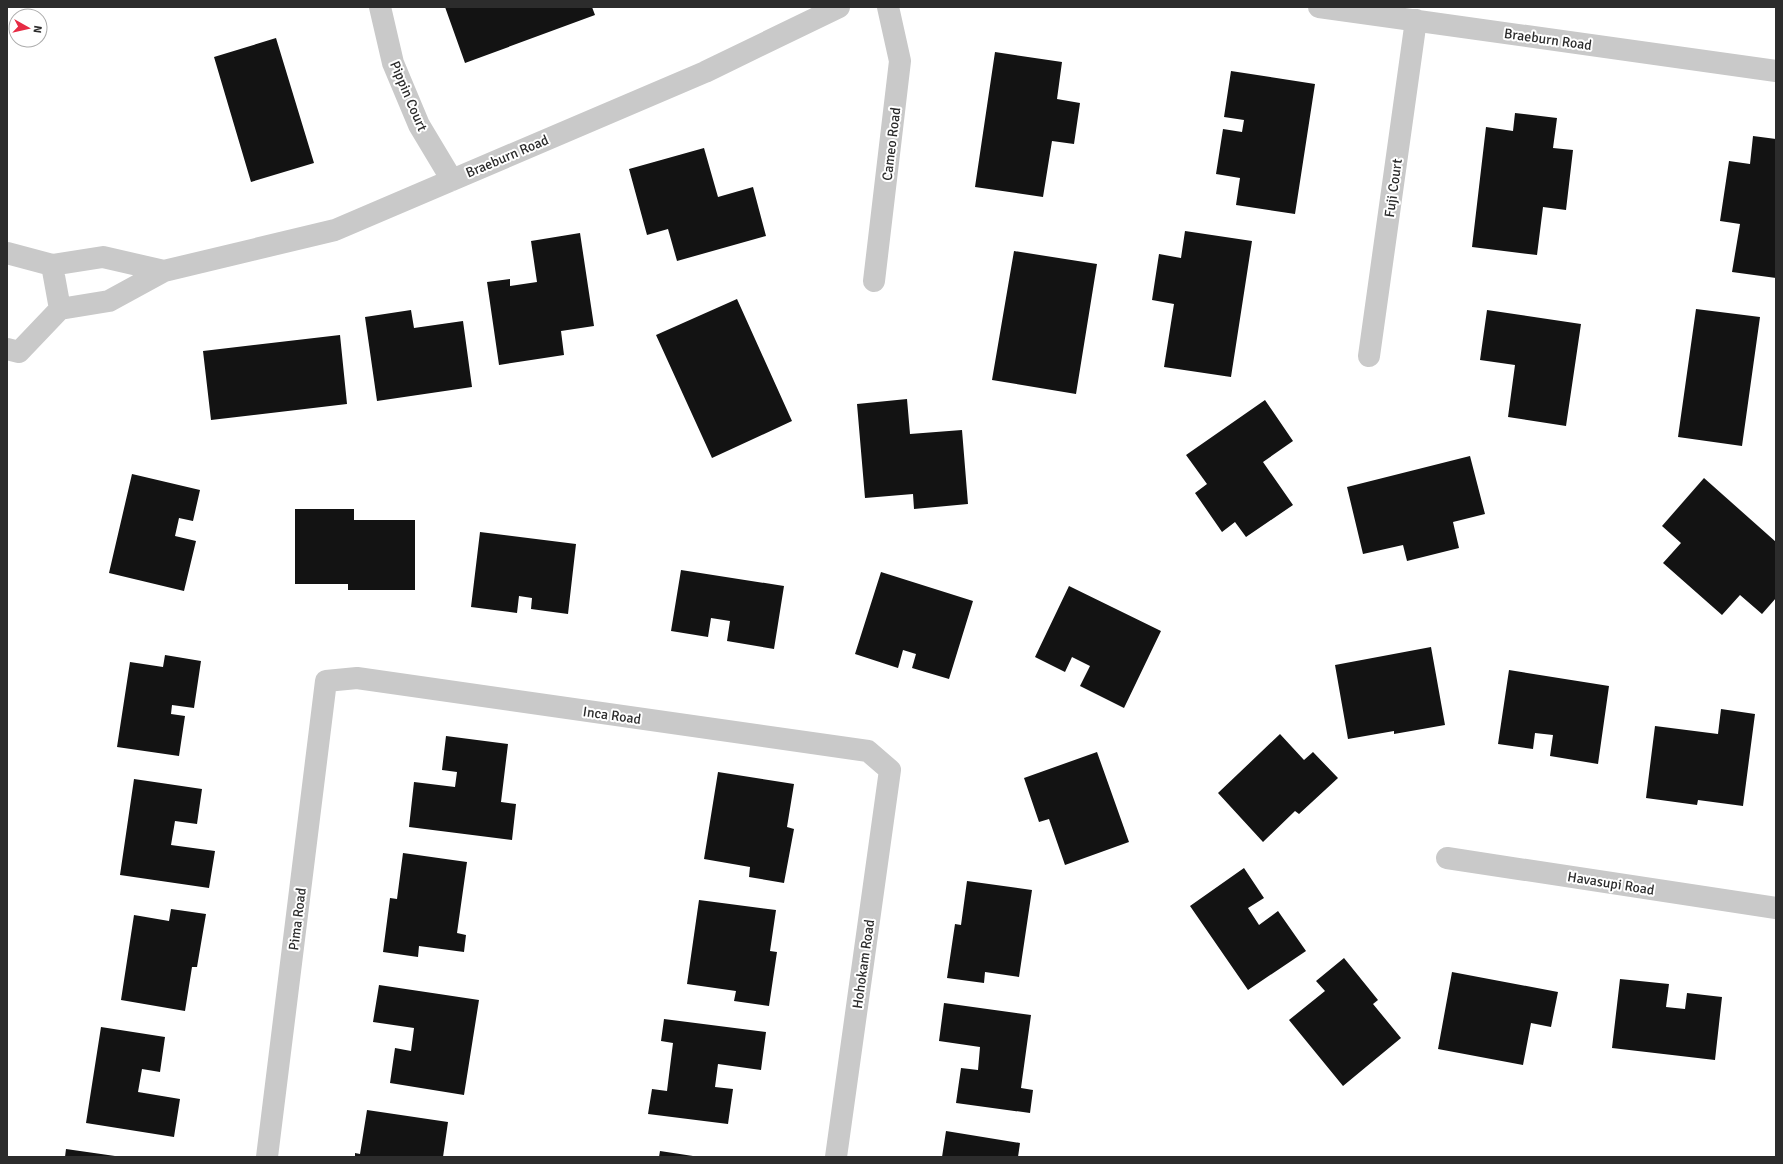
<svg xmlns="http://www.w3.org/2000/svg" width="1783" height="1164" viewBox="0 0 1783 1164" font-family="Signika,sans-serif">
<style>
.building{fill:#131313}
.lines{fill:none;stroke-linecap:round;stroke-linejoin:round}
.minor{stroke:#c9c9c9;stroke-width:22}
.labels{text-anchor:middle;stroke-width:4;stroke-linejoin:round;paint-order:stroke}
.street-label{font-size:14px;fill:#2c2c2c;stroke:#fff}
</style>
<rect width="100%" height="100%" fill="#fff"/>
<path class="building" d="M445,7H592L595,15L465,63Z
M276,38L314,163L251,182L214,57Z
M995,52L1062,62L1057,99L1080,103L1074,144L1052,141L1043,197L975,187Z
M1231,71L1315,84L1295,214L1236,205L1240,178L1216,174L1223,129L1242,132L1244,120L1224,117Z
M1515,113L1557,118L1553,148L1573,150L1566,210L1543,207L1537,255L1472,247L1486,127L1513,131Z
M1753,136L1776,139V278L1732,272L1740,224L1720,221L1729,161L1750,164Z
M704,148L718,197L753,187L766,236L677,261L668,229L647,235L629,169Z
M1185,231L1252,241L1231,377L1164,367L1174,304L1152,300L1159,254L1181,258Z
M580,233L594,326L561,331L564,355L499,365L487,282L510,279V286L537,282L531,241Z
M1014,251L1097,264L1076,394L992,380Z
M737,299L792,421L712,458L656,335Z
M1696,309L1760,317L1742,446L1678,437Z
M411,310L414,328L463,321L472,387L377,401L365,317Z
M1487,310L1581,324L1566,426L1508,417L1515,365L1480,360Z
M340,335L347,404L211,420L203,351Z
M907,399L910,434L962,430L968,504L914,509L913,494L865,498L857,404Z
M1265,400L1293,441L1263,462L1293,505L1246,537L1235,522L1222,532L1195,493L1207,484L1186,455Z
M1470,456L1485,514L1453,522L1459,548L1407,561L1403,545L1363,554L1347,487Z
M132,474L200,490L193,521L179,518L175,536L196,541L184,591L109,573Z
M1704,478L1776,542V598L1762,614L1740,595L1722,615L1663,563L1681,543L1662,526Z
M295,509H354V520H415V590H348V584H295Z
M480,532L576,544L568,614L531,609L532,598L519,596L517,613L471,607Z
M681,570L784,586L774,649L727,641L730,621L711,618L708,637L671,631Z
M881,572L973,601L949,679L912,668L916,654L903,650L898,668L855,654Z
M1069,586L1161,631L1124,708L1080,686L1090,666L1072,657L1065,672L1035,657Z
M1431,647L1445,725L1394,734V731L1348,739L1335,665Z
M165,655L201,661L194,708L172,705L171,714L185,716L179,756L117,747L130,662L163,667Z
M1509,670L1609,686L1598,764L1550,756L1553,735L1535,733L1533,749L1498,744Z
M1721,709L1755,714L1743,806L1698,800L1697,805L1646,798L1655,726L1718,734Z
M1280,734L1304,760L1313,752L1338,778L1299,814L1295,811L1263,842L1218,793Z
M446,736L508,744L501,802L516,804L512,840L409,827L414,782L455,787L457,772L442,770Z
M1097,752L1129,842L1065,865L1049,819L1039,822L1024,778Z
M718,772L794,784L787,827L794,829L784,883L749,877L750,867L704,859Z
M134,779L202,789L197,824L175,821L171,845L215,851L209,888L120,875Z
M403,853L467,862L457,933L466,935L464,952L419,946L418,957L383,952L390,898L397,899Z
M1244,868L1264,898L1248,908L1259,925L1278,911L1306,951L1248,990L1190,906Z
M967,881L1032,890L1019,977L985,972L984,983L947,978L955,924L961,925Z
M699,900L776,910L770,951L777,952L769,1006L734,1001L736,991L687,984Z
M171,909L206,914L197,967H192L185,1011L121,1000L134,915L169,921Z
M1344,958L1378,1000L1373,1004L1401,1038L1343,1086L1289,1020L1325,991L1316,981Z
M1452,972L1558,992L1551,1027L1531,1023L1523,1065L1438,1049Z
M1620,979L1669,984L1666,1007L1685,1009L1687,993L1722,997L1715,1060L1612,1048Z
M379,985L479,1000L464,1095L390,1083L395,1048L411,1051L414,1028L373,1022Z
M944,1003L1031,1015L1021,1088L1033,1090L1030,1113L956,1103L961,1068L978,1070L980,1047L939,1041Z
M664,1019L766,1032L761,1070L718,1064L715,1087L733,1089L728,1124L648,1114L652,1089L667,1091L673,1043L661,1041Z
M101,1027L165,1037L160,1072L142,1069L138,1092L180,1099L174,1137L86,1123Z
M367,1110L448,1122L443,1157H355V1153L360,1154Z
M946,1131L1020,1143L1018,1157H942Z
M66,1149L115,1156V1157H65Z
M660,1151L693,1156V1157H659Z"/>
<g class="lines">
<path class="minor" d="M380,7L393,63L419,125L452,180
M1319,7L1776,71
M7,253L52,265L103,257L164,271L109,301L60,309L19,352L7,349
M52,265L60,309
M164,271L335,230L705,72L839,7
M874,281L900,61L888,7
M1369,356L1416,20
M1447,858L1776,908
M267,1157L326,681L357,678L868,751L890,770L836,1157"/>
</g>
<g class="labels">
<g class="street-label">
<text transform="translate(1548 39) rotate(8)" y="5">Braeburn Road</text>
<text transform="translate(409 96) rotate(67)" y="5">Pippin Court</text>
<text transform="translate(891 144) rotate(-83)" y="5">Cameo Road</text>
<text transform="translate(507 156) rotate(-23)" y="5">Braeburn Road</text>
<text transform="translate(1393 188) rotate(-82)" y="5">Fuji Court</text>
<text transform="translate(612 715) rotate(8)" y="5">Inca Road</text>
<text transform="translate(1611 883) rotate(9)" y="5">Havasupi Road</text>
<text transform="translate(297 919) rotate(-83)" y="5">Pima Road</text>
<text transform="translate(863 964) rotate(-82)" y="5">Hohokam Road</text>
</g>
</g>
<rect width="1783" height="1164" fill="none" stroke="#2c2c2c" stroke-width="16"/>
<g transform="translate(28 28) rotate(98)"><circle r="19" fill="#ffffff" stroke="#ababab"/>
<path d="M0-3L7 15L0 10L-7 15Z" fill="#e62b44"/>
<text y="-6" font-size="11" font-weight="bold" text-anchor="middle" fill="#2c2c2c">N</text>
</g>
</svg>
